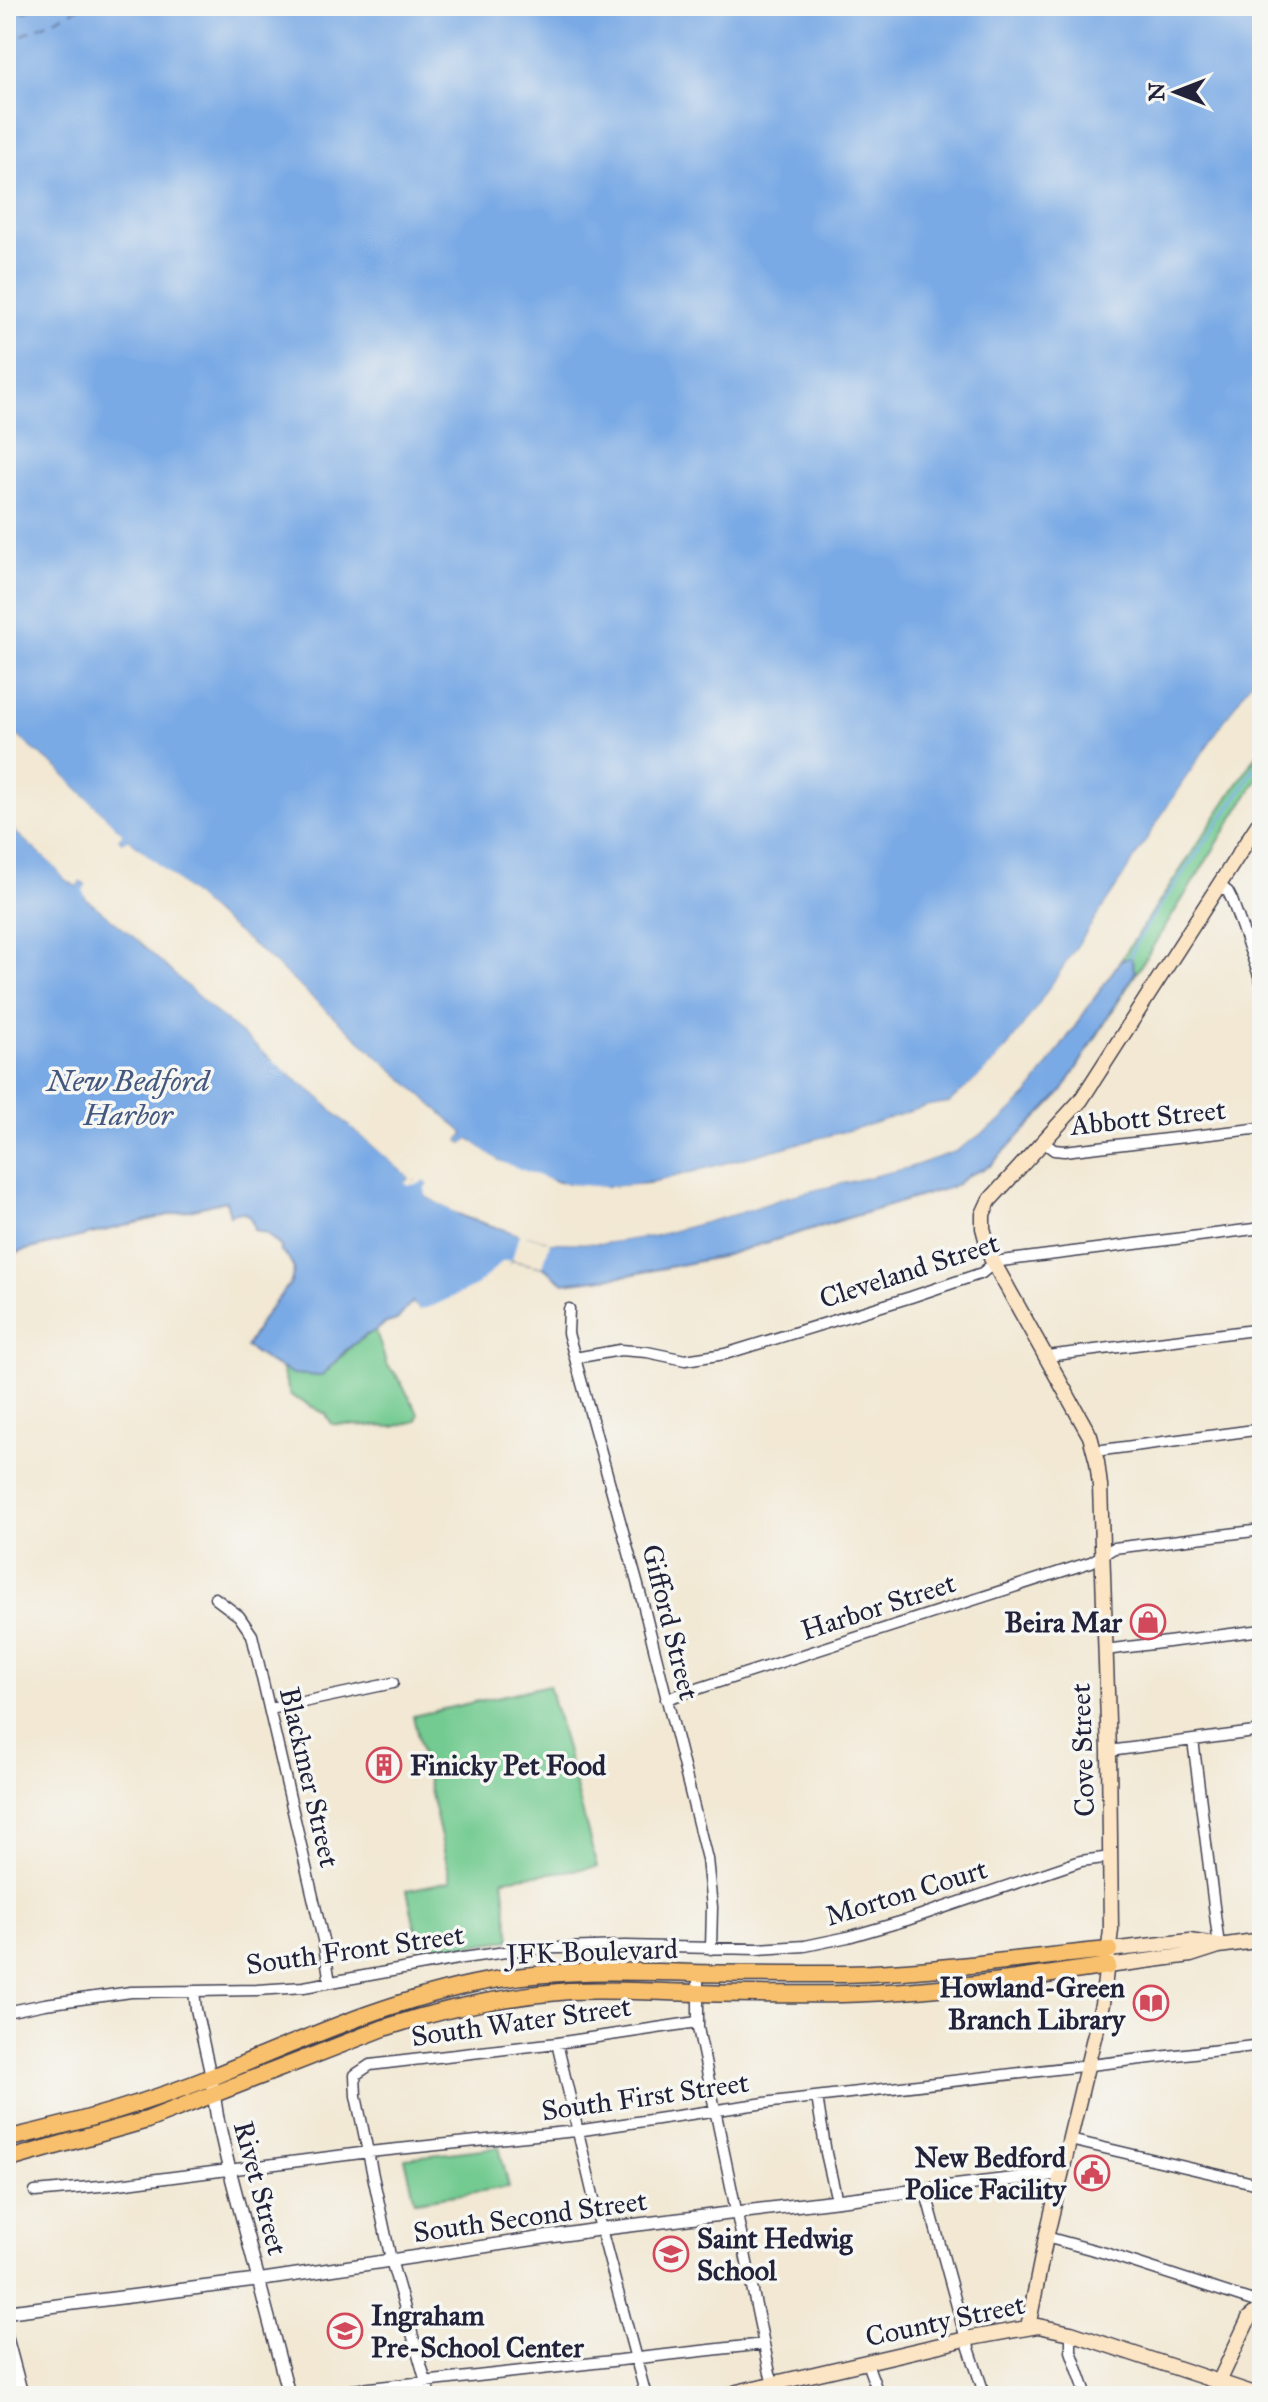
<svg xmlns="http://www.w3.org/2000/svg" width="1268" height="2402" viewBox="0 0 1268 2402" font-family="'IM FELL Great Primer',serif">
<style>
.green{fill:#73cb91;stroke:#4a7666;stroke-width:2}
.water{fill:#7aaae5;stroke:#4e6690;stroke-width:2}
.pier{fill:#f2e8d3}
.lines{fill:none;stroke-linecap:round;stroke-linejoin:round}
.stream{stroke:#7aaae5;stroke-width:3}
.ferry{stroke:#45587f;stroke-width:2;stroke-dasharray:10 8;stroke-linecap:butt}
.minor-casing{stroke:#414052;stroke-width:13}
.tertiary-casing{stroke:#414052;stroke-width:15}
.secondary-casing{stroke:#414052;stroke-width:17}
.primary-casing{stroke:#414052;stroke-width:19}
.minor{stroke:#fff;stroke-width:10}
.tertiary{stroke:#fff;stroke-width:12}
.secondary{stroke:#fce5c4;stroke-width:14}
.primary{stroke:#f8bf6c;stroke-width:16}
.labels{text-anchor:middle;stroke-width:7;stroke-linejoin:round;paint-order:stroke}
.street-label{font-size:28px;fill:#22223b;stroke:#f6f6f2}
.poi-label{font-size:28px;font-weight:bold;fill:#22223b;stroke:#f6f6f2;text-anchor:end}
.water-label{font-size:30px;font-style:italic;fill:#45587f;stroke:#f6f6f2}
</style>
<rect width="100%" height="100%" fill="#f6f6f2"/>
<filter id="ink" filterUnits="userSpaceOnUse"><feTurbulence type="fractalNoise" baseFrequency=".0125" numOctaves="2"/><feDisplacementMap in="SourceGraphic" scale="16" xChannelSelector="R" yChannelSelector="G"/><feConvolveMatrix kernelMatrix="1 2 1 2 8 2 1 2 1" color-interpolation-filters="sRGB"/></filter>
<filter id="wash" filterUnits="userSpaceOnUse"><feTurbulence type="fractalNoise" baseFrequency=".006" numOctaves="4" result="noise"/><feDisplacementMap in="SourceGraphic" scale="32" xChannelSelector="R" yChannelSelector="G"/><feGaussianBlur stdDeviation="1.8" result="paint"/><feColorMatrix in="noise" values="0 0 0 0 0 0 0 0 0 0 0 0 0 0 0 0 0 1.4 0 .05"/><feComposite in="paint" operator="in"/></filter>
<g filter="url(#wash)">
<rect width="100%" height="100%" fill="#f2e8d3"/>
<path class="green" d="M1262,747V772L1086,1053L1091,1005Z
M376,1331L387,1366L395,1373L419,1414L417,1421L393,1427L332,1424L326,1414L290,1395L281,1367L293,1374L322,1376C341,1360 352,1340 376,1331Z
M549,1685L597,1867L503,1879L510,1940L422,1952L420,1950L407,1890L451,1881L413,1716Z
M499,2147L509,2187L415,2201L405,2158Z"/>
<path class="water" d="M6,6H1262V666L1180,787L1119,884L1039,1004L1009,1046L987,1071L949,1103L929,1106L867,1126L666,1179C611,1194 551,1188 500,1162C489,1156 479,1147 469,1139L463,1144L458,1141L463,1133L256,948L217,917L128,839L123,844L118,839L122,834L57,768L31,748L6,726Z
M6,823L54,865L65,879L77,886L81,881L86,886V898L137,939L209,1006L292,1076L321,1098L332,1110L411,1178L405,1182L423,1180L428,1185L426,1196L467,1218L519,1234L549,1242L604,1243L652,1236L738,1213L788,1196L909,1167L955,1151L1000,1121L1027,1095L1120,961L1131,957L1135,973L1062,1092L990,1166L969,1175L954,1186L719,1257L629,1275L564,1283L543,1267L512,1260L498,1275L424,1317L412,1302L397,1320L384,1324L376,1331L366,1335L346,1350L322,1376L293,1374L270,1363L246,1347L265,1315L291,1282L294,1269L288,1258L280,1251L282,1248L266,1233L254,1230C252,1216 244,1208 230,1215L226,1201L6,1255Z"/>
<path class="pier" d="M1262,666V672L1042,1006L1012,1048L990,1073L952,1106L930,1110L868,1130L650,1188L607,1191L557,1187L497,1165L469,1144L463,1148L455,1144L454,1140L458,1133L431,1109L154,865L128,844L124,848L120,847L114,840L117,834L87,803L54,771L28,751L6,731V726L31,748L57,768L123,834L118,839L122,843L128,839L156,862L217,917L256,948L463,1133L458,1141L463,1144L469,1139L499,1161L558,1183L607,1187L649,1184L867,1126L929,1106L949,1103L987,1070L1009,1046L1039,1004L1119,884L1180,787Z
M6,819L56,862L68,876L76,881L79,877L90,887L88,891L89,895L140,936L212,1003L294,1073L324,1095L335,1107L413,1176L414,1181L421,1176L425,1178L432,1185L429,1194L468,1214L516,1227L523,1231L525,1235L548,1241V1237L604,1239L651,1232L737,1209L787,1192L908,1163L953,1147L997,1118L1024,1093L1067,1032L1112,963L1123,955L1027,1095L1000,1121L955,1151L909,1167L788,1196L738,1213L652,1236L604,1243L550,1242L543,1267L512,1260L501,1277L471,1301L439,1318L425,1321L419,1316L412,1302L419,1310L435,1305L476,1286L503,1261L512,1260L519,1234L452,1211L426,1196L425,1188L428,1185L423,1181L419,1184L408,1185L404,1183L410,1178L332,1110L321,1098L292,1076L209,1006L137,939L86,898L83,891L86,885L81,881L77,886L65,879L53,865L6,823Z"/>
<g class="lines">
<path class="stream" d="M1131,957L1136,943L1148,923L1241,791L1262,754"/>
<path class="ferry" d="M6,21L37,6
M6,43L83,6"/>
</g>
</g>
<g filter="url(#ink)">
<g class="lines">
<g class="minor-casing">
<path id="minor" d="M1219,885L1228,892L1232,900L1262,984
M1043,1142L1054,1150L1064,1151L1262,1128
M569,1309L568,1333L642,1600L707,1859L712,1907L711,1949
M1047,1356L1262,1329
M575,1358L620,1350L647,1352L685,1360L725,1354L911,1297L982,1273L994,1263L1001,1261L1262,1228
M1095,1451L1262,1429
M215,1598L239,1616L252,1635L323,1940L330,1982
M1105,1650L1262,1630
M666,1699L1091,1562L1114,1548L1262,1530
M270,1709L393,1683
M1193,1740L1219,1946
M1109,1751L1262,1731
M698,1973V2028L770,2373L779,2396
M194,1991L196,2009L211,2077
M6,2012L45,2004L131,1992L257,1990L304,1987L463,1958L527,1949L625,1946L758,1949L805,1946L848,1937L907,1920L1081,1861L1111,1857
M557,2043L601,2229L646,2396
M817,2097L826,2153L837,2201
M1070,2140L1262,2185
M925,2190L966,2339L985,2396
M35,2192L111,2185L369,2152L576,2131L772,2102L1262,2045
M1046,2237L1105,2253L1262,2304
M1071,2333V2351L1087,2396
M867,2363L879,2396
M299,2396L764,2344
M430,2396L391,2260L356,2096L355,2075L370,2065L557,2043L697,2022"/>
</g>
<g class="tertiary-casing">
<path id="tertiary" d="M211,2077L217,2116L227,2160L289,2396
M6,2312L260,2280L601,2229L1062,2173
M6,2336L22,2396"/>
</g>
<g class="secondary-casing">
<path id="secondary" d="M1109,1950L1190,1941L1215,1945
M1108,1966L1191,1955L1219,1946L1262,1940
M1028,2327L1045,2242L1102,2004L1111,1930L1109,1751L1100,1486L1097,1462L1090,1436L991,1258L983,1228V1214L989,1201L1081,1100L1262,818
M1219,2382L1249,2318L1262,2307
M728,2396L737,2392L966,2339L1038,2326L1071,2333L1261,2396"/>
</g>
<g class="primary-casing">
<path id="primary" d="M6,2139C77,2123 147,2103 214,2076C304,2039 391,1999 488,1981C556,1969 624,1971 693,1973C743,1974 794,1974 844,1974C933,1972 1021,1958 1109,1950
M6,2160L147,2120L384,2028C444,2008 506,1996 569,1991C611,1989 654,1992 696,1993C745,1994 794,1995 842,1994C931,1992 1020,1979 1108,1966"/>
</g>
<use href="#minor" class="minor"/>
<use href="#tertiary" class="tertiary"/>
<use href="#secondary" class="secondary"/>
<use href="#primary" class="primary"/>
</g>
</g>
<defs>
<g id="shop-ring" transform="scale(1.8)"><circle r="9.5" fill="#f6f6f2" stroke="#d1495b" stroke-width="1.5"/><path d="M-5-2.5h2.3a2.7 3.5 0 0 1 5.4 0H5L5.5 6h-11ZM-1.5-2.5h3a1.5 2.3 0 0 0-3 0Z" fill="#d1495b"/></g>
<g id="building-ring" transform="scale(1.8)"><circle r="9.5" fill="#f6f6f2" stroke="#d1495b" stroke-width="1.5"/><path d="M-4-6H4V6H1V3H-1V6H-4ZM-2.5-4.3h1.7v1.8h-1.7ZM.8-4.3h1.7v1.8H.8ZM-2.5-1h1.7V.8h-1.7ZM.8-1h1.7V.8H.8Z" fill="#d1495b"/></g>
<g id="library-ring" transform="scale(1.8)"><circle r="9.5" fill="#f6f6f2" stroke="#d1495b" stroke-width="1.5"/><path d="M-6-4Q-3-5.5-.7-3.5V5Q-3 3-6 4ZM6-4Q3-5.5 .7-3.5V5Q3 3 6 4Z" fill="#d1495b"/></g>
<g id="civic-ring" transform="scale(1.8)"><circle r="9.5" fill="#f6f6f2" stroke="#d1495b" stroke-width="1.5"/><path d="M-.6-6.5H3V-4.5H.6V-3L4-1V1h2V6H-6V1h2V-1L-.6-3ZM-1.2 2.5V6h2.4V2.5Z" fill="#d1495b"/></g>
<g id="school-ring" transform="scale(1.8)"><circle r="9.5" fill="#f6f6f2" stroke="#d1495b" stroke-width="1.5"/><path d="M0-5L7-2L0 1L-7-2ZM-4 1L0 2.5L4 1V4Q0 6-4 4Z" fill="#d1495b"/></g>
</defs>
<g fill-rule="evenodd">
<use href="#shop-ring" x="1148" y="1622"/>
<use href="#building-ring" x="384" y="1765"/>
<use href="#library-ring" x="1151" y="2003"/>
<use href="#civic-ring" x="1092" y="2173"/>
<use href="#school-ring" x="671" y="2254"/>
<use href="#school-ring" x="345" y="2331"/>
</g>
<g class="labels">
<g class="street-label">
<text transform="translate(1148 1117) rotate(-6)" y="10">Abbott Street</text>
<text transform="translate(909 1270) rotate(-18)" y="10">Cleveland Street</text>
<text transform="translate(878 1606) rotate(-18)" y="10">Harbor Street</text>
<text transform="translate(671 1622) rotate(76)" y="10">Gifford Street</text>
<text transform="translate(1082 1750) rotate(-92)" y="10">Cove Street</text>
<text transform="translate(310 1777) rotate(77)" y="10">Blackmer Street</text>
<text transform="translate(906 1892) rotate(-17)" y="10">Morton Court</text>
<text transform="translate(355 1949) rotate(-8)" y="10">South Front Street</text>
<text transform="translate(592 1951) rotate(-2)" y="10">JFK Boulevard</text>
<text transform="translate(521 2021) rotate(-8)" y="10">South Water Street</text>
<text transform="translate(645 2096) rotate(-8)" y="10">South First Street</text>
<text transform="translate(261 2188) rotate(75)" y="10">Rivet Street</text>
<text transform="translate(530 2216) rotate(-8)" y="10">South Second Street</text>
<text transform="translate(945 2320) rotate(-12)" y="10">County Street</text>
</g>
<g class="poi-label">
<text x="1122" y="1632">Beira Mar</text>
<text x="410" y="1775" text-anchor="start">Finicky Pet Food</text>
<text x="1125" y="1997">Howland-Green<tspan x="1125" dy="32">Branch Library</tspan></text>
<text x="1066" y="2167">New Bedford<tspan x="1066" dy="32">Police Facility</tspan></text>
<text x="697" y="2248" text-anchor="start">Saint Hedwig<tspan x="697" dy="32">School</tspan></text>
<text x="371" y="2325" text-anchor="start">Ingraham<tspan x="371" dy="32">Pre-School Center</tspan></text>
</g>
<g class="water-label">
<text x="128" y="1091">New Bedford<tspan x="128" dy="34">Harbor</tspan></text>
</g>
</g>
<rect width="1268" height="2402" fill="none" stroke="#f6f6f2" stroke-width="32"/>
<g transform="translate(1176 92) rotate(270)" stroke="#f6f6f2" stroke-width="6" paint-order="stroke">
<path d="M0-6L14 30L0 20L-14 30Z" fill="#22223b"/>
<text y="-12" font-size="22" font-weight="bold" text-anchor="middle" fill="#22223b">N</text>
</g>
</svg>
